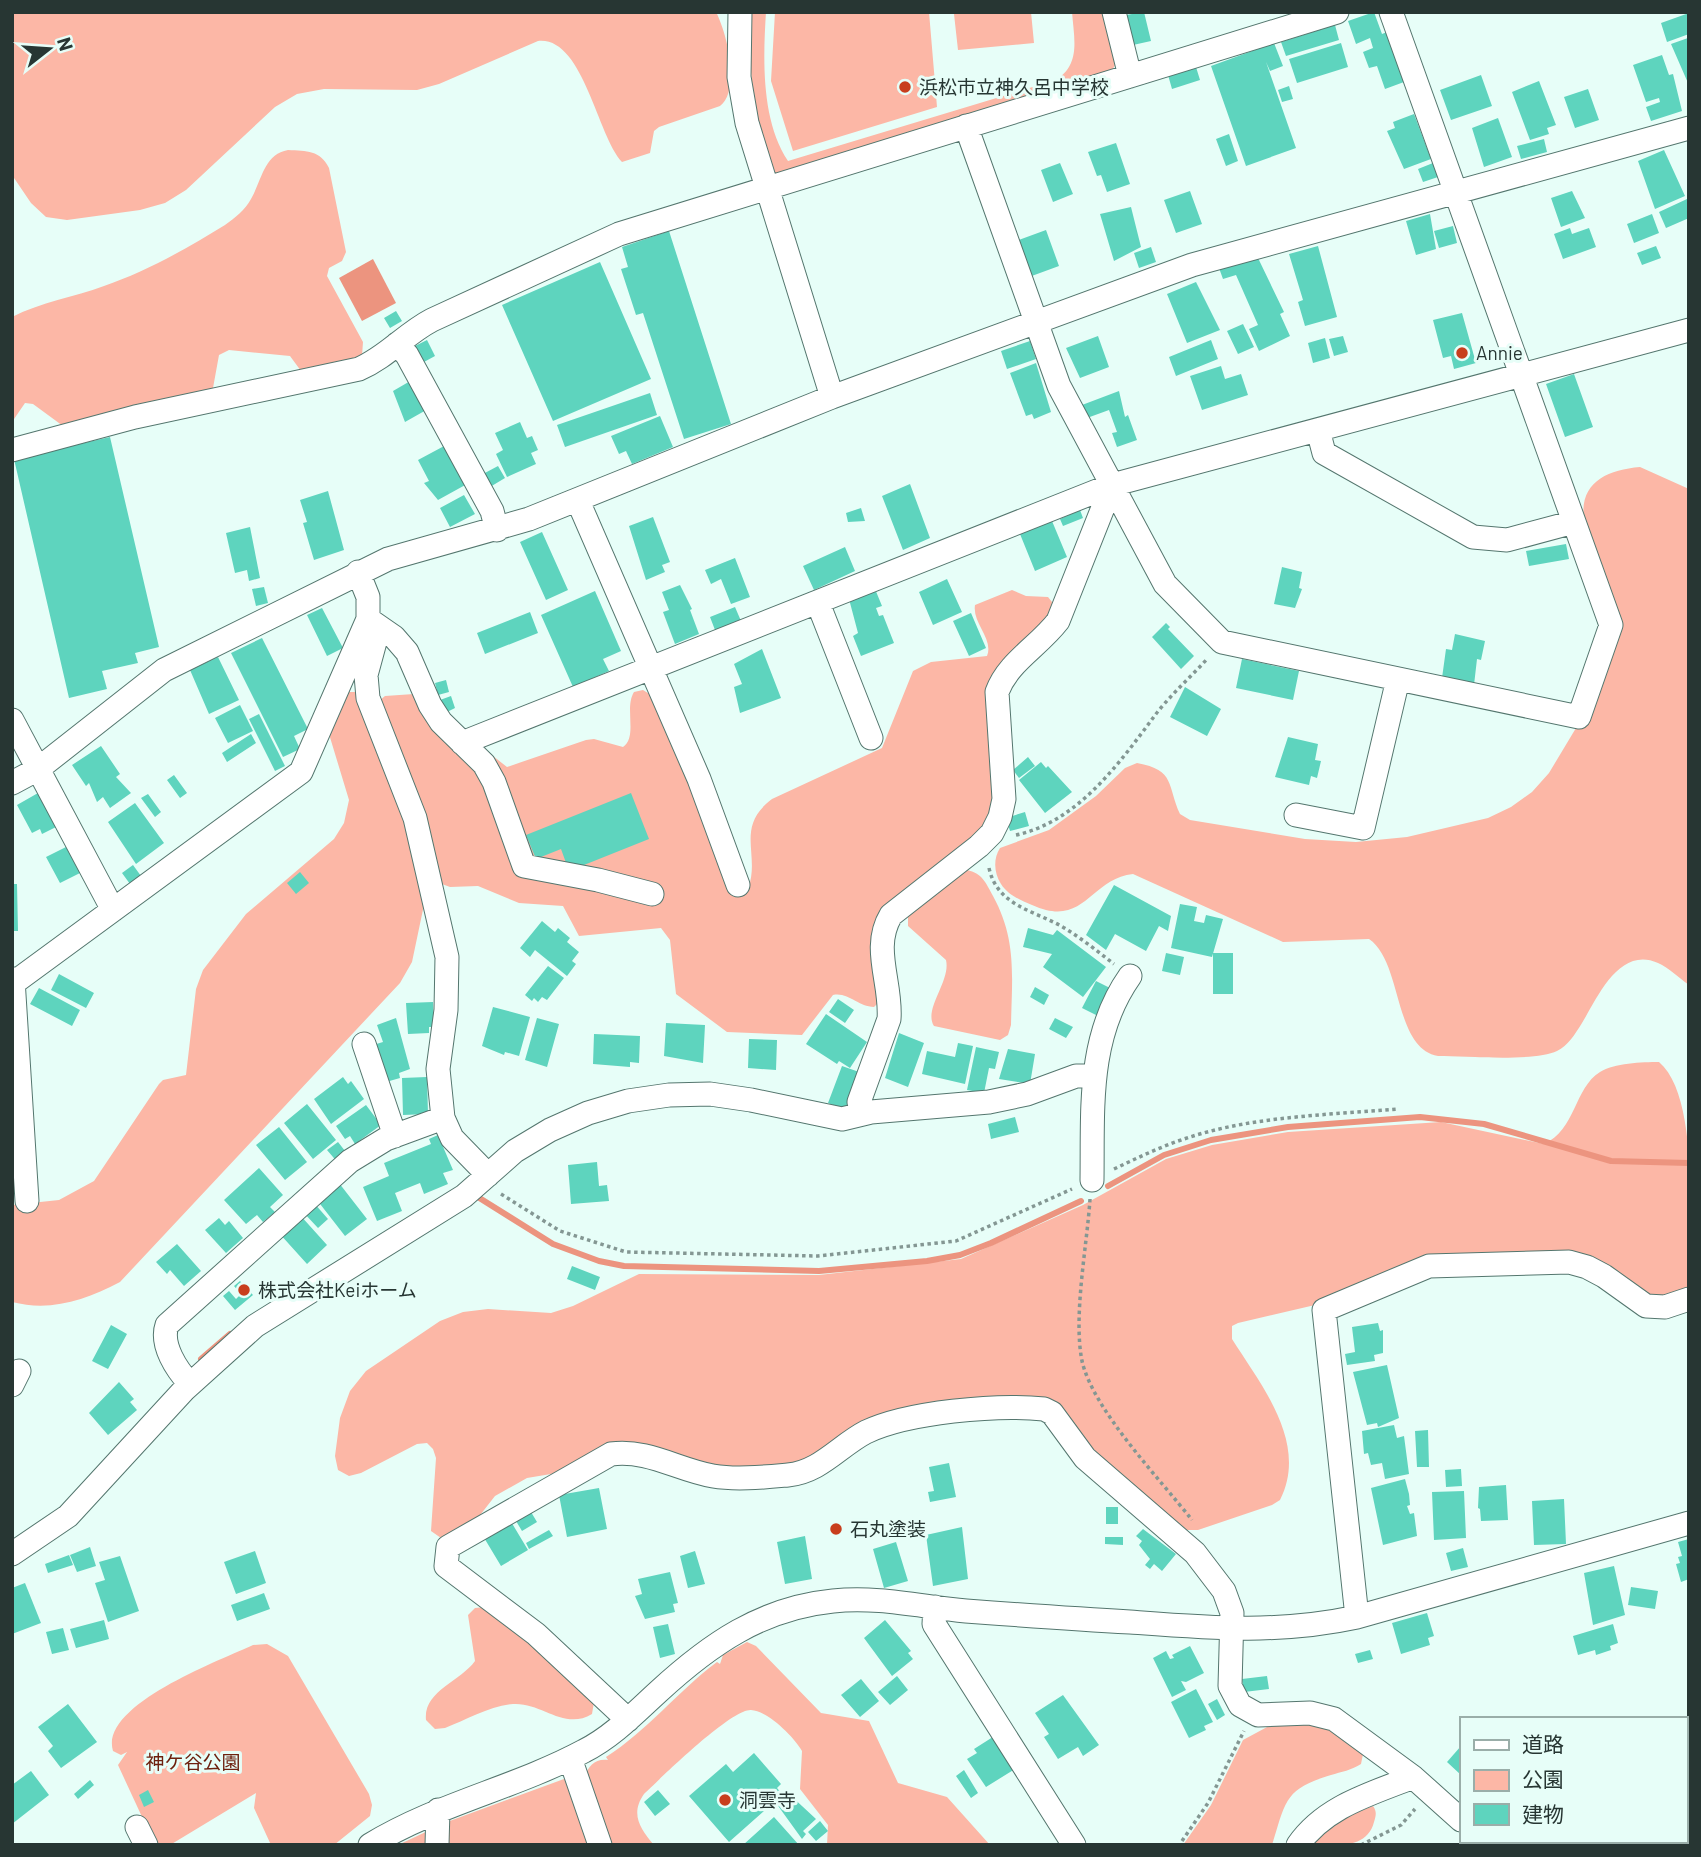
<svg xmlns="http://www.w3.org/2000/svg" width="1701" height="1857" viewBox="0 0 1701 1857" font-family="Barlow,'Noto Sans JP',sans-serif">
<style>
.green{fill:#fcb7a6}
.water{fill:#ec947f}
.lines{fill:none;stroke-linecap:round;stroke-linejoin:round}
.stream{stroke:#ec947f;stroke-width:6}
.building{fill:#5ed4be}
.minor-casing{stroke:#54766e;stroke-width:25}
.path{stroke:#849793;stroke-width:3.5;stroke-dasharray:3.5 3.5;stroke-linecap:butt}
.minor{stroke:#fff;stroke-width:23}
.poi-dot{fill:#c83e1d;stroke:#e7fef8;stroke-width:2.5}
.labels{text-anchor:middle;stroke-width:6;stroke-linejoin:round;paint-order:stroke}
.poi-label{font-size:19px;fill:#273633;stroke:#e7fef8;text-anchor:start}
.park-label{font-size:19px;fill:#6d200e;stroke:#e7fef8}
</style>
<rect width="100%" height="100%" fill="#e7fef8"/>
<path class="green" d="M12,12H716C727,33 741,90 720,106L659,127L654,131L650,153L622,162C597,135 583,36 538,41L439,84L417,90L324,89L297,94L275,107L186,190L165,203L140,210L67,220L46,217L31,203L12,175Z
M749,12H766C763,59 761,120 788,161L1056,80C1081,64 1074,39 1072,12H1105L1117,62L1111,72L778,175L772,171C753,110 749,76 749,12Z
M775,12H929L937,107L793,151L771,81Z
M977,12H1031L1034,43L958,50L954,14Z
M288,150C307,151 320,150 329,168L346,252L342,261L329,268L327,276L363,342L362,356L301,371L290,356L229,350L219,355L213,388L206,392L63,426L33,404L25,403L12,422V317C41,302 74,297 104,286C145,272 188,248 225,225C235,218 245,210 251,199C262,180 264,154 288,150Z
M1640,467L1689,489V985C1679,978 1669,968 1658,963C1619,946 1598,997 1582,1023C1575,1034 1568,1046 1557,1051C1534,1062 1466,1056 1438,1056C1393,1048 1403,962 1369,939L1283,942L1133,874C1089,879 1085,929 1032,905C1020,900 1008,895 1001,884C994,873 993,859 1000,848L1049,830L1096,796L1125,768L1137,763C1176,770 1167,786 1180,814L1190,820L1305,839L1356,842L1407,837L1488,818L1511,807L1532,792L1549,773L1576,728L1588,718L1622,625L1584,520C1579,483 1606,470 1640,467Z
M1012,590L1026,596L1048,597L1052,602L1051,617L1009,657L996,799L985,829L897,901L880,1001L874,1007C858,1007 849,992 833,995L802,1035L727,1032L676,994L670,940L661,928L579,936L563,906L519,903L478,886L450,887L442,884L379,701L385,696L414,694L507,767L586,740L594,739L623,747C638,737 624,708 634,692L643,690L651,695L748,889C761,854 734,828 772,799L882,748L913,671L931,662L987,656C994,639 972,623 975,605Z
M349,692H355L358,696L399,797L425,900L412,962L400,983L120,1282C85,1300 51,1312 12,1302V1205L59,1200L94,1181L159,1084L163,1080L186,1075L196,989L203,970L246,914L334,839L344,823L349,800L329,734Z
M967,870C982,873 986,883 993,896C1017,940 1012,976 1011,1025L1008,1035L1000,1040L934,1026C923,1009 951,981 946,960L908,926V917L912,909Z
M1659,1062C1701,1097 1689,1236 1689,1290L1656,1300L1608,1269L1428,1258L1315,1305L1238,1323L1232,1326V1339C1261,1385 1309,1443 1280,1500L1272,1505L1198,1530H1184L1090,1453L1063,1416L927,1407L804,1465L729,1470L647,1448L557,1473L527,1478L495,1496L477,1519L451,1537L441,1538L431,1531L436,1458L433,1449L427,1443L417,1444L361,1473L349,1476L338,1470L335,1456L340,1418L350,1391L366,1371L440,1321L463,1312L488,1309L551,1313L573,1306L639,1274L819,1275L961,1259L1083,1205L1166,1159L1212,1145L1288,1132L1441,1122L1544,1144C1576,1130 1574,1088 1600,1072C1614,1063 1642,1062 1659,1062Z
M485,1607L494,1610L594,1702L592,1714C564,1731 542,1702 513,1704C490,1706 466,1720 445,1728L435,1729L426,1720C423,1691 460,1682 475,1661L468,1615L475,1608Z
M747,1642L756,1646L821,1713L869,1721L898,1783L947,1797L990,1845H827L828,1825L800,1789L802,1751C794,1737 768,1711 751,1710C731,1709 662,1777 644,1794C630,1814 640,1828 654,1845H605L585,1776C588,1766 596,1758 608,1760L606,1757C647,1731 678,1691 717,1662L720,1664L723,1655Z
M267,1644L288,1656L369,1794L372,1805L370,1816L334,1845H271L254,1808L256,1793L170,1845H155L118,1765L127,1752L121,1755L113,1751C99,1705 221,1660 253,1645Z
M1310,1723L1329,1727L1363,1754L1361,1764C1352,1770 1341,1772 1331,1775C1284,1789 1286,1801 1272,1845H1183L1211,1805L1243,1740L1269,1726Z
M564,1779L571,1782L595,1845H398L447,1822Z
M1373,1806C1377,1812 1376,1815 1374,1822C1367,1850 1334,1845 1312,1845L1338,1820Z"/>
<path class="water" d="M373,259L396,303L362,321L339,278Z"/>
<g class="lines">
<path class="stream" d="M1108,1186L1164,1155L1211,1140L1288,1127L1420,1117L1484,1124L1611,1161L1689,1163
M473,1194L553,1244L599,1261L624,1266L819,1271L927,1261L960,1255L991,1243L1081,1201
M201,1359L230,1334"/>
</g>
<path class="building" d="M1144,12L1151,41L1133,45L1126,15Z
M1374,12L1382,34L1387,32L1404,82L1385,89L1377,66L1369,68L1363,52L1373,48L1370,38L1356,44L1348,21Z
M1689,13V34L1667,42L1661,23Z
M1335,25L1339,40L1286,56L1281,42Z
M1688,38L1689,41L1688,83L1671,44Z
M1274,43L1283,66L1270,71L1266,62L1296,148L1246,166L1211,66Z
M1341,43L1348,67L1297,83L1289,59Z
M1662,55L1669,75L1673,74L1682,111L1651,121L1646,107L1660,102L1659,98L1646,102L1633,65Z
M1196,67L1200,80L1172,89L1168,75Z
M1481,75L1492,106L1451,120L1440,90Z
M1539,81L1556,125L1547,128L1549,134L1530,140L1512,92Z
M1289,86L1293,99L1282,102L1278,90Z
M1588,89L1599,120L1575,128L1564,97Z
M1414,114L1431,159L1404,169L1387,131L1395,128L1393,122Z
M1498,118L1512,157L1484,167L1472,128Z
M1229,134L1238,161L1226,166L1216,139Z
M1544,139L1547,152L1521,159L1517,146Z
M1116,143L1130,184L1107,192L1101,175L1097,176L1088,152Z
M1664,150L1685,196L1655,209L1638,161Z
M1060,163L1073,194L1053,202L1041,170Z
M1433,163L1438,177L1423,182L1418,169Z
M1190,191L1202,224L1176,233L1164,200Z
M1572,191L1585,218L1561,227L1551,198Z
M1687,199L1689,218L1666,228L1659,212Z
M1131,207L1141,247L1114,261L1100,214Z
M1430,214L1436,249L1416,255L1406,221Z
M1652,214L1659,233L1634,243L1627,224Z
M1453,226L1457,243L1439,248L1434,231Z
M1570,228L1572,234L1589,228L1596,247L1563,259L1554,234Z
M1046,230L1059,266L1029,277L1016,241Z
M669,231L731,424L684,439L643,313L636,315L621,269L628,267L622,247Z
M1318,246L1337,317L1305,326L1298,302L1303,300L1289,254Z
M1656,246L1661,258L1642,265L1637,253Z
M1151,247L1156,262L1139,268L1134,253Z
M1258,258L1284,312L1280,314L1290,336L1259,351L1249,329L1258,325L1236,275L1223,279L1219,268Z
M600,262L651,379L553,421L502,305Z
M1196,282L1220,330L1187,343L1167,294Z
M396,311L402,321L390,328L384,318Z
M1462,313L1476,363L1454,369L1451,356L1443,358L1433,320Z
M1243,324L1254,347L1238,354L1227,331Z
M1098,336L1109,367L1080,378L1066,348Z
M1343,336L1348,352L1334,356L1329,339Z
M1325,338L1330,358L1313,363L1308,343Z
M427,340L435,356L424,362L415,346Z
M1211,340L1218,359L1176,376L1169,357Z
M1030,341L1036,359L1007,369L1001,351Z
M1036,363L1051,412L1034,419L1032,414L1026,416L1010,373Z
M1221,366L1225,379L1241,374L1248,395L1202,410L1190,376Z
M1574,374L1593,427L1565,437L1546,384Z
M412,380L428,409L405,422L393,391Z
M1119,391L1125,417L1128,415L1137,440L1117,447L1112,433L1117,432L1109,410L1087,418L1082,405Z
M650,393L657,415L565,447L557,425Z
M660,416L673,447L632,464L626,451L619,454L611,436Z
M520,422L527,438L532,436L538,450L531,453L536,464L507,477L496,454L503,450L495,433Z
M110,437L159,647L135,653L138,663L102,671L107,689L69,698L14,459Z
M446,445L467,484L438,500L424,483L429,481L418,460Z
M498,466L505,478L490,487L483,474Z
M910,484L930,538L903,550L882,496Z
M328,491L344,550L314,560L303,523L307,522L300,500Z
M464,495L475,514L450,527L440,508Z
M861,508L865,521L848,522L846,513Z
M1080,510L1083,518L1063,526L1060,519Z
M653,517L670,562L662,565L665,572L646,580L629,526Z
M1052,521L1067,557L1035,571L1020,534Z
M250,527L260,578L249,581L247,570L235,573L226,533Z
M542,532L568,590L546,600L520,542Z
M1566,544L1569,559L1529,566L1526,551Z
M845,547L855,571L814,590L803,566Z
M735,558L750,597L731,604L721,579L711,584L705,570Z
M1282,567L1302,572L1299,588L1302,589L1295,608L1274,604Z
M947,579L962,612L933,625L919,592Z
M680,585L692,609L690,610L699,634L675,644L663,612L669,610L662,592Z
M264,587L268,603L256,606L252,589Z
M875,589L882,606L876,608L879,616L883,615L894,643L861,656L853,636L858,633L849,599Z
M595,591L621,651L603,659L609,671L573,687L541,615Z
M735,607L741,621L715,630L710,617Z
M322,608L343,648L327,656L307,615Z
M530,612L538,633L485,654L477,633Z
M971,613L986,648L969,656L953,621Z
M1166,623L1170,627L1168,629L1194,656L1181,669L1152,637Z
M1455,634L1485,641L1481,660L1477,659L1474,685L1442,678L1446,649L1452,650Z
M262,638L308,729L294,736L300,749L283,757L231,653Z
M762,649L781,698L740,713L734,687L742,684L734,664Z
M218,657L239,700L209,714L190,670Z
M1242,659L1299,671L1293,700L1236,688Z
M446,680L449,692L438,695L435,683Z
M1185,687L1221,709L1207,736L1170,717Z
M451,696L455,708L445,713L440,700Z
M240,705L253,731L228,743L215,718Z
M259,714L285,766L275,771L249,719Z
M251,734L256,743L227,762L222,753Z
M1288,737L1318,744L1315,760L1321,761L1317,778L1311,776L1309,785L1275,777Z
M101,746L120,774L116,777L131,793L110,808L103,797L97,802L89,783L86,786L72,765Z
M1028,757L1035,766L1019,778L1013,770Z
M1041,762L1046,768L1048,766L1072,792L1045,813L1019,780Z
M174,775L187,793L180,798L167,780Z
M38,793L56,827L42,834L40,829L32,833L17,805Z
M631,793L649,839L569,871L561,849L536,859L526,835Z
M148,794L161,812L155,817L141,798Z
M135,803L164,843L136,864L108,822Z
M1025,812L1029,826L1010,831L1006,818Z
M66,847L80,873L60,883L46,857Z
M133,865L141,876L130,884L122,873Z
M300,872L309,883L296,894L287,883Z
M12,884H17L18,931H12Z
M1114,885L1171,916L1168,931L1159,926L1146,951L1115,934L1106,950L1086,935Z
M1180,904L1197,907L1194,921L1204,923L1206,915L1223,919L1212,957L1171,948Z
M542,921L555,932L558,928L570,938L567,942L579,952L572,961L576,964L567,976L535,950L530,957L520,948Z
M1028,928L1053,935L1057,930L1106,967L1083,997L1043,967L1052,954L1023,947Z
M1166,953L1184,957L1180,975L1162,971Z
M1213,953H1233V994H1213Z
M548,966L564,978L547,1000L542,997L538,1002L534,998L532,1001L525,995Z
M59,974L94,993L86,1008L51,990Z
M1096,981L1112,989L1098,1016L1082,1008Z
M1035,987L1049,995L1044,1005L1030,997Z
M39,988L80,1010L72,1026L30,1004Z
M838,999L854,1010L845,1023L829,1012Z
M433,1002L434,1027H429V1033L408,1034L406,1003Z
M493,1007L530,1017L519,1056L505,1052L504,1055L482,1046Z
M826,1014L867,1042L850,1068L839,1061L837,1064L806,1044Z
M396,1018L410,1069L399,1073L400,1078L386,1082L373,1045L383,1042L377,1025Z
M537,1018L559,1024L547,1067L525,1060Z
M1055,1018L1073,1027L1066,1038L1049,1029Z
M666,1023L705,1025L703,1063L664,1056Z
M899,1033L924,1043L908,1087L885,1078Z
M594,1034L640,1036L639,1063L630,1062V1067L593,1064Z
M749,1039L777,1040L776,1070L748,1068Z
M958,1043L973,1046L965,1084L922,1074L927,1051L955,1057Z
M976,1047L999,1052L995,1069L989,1068L984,1093L967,1090Z
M1008,1049L1035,1054L1030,1084L999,1079Z
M842,1066L862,1073L848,1111L828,1103Z
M343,1077L348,1084L351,1081L364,1099L331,1124L314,1099Z
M427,1077L428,1114L403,1115L402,1078Z
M307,1104L336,1140L313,1159L284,1123Z
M366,1105L381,1125L355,1144L350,1136L345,1139L336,1126Z
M1015,1117L1019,1132L991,1139L988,1124Z
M279,1127L307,1162L285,1180L256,1145Z
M438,1135L453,1170L443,1173L448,1184L424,1194L420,1183L395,1193L402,1211L377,1221L363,1187L389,1176L384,1163L431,1144L429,1139Z
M338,1142L349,1156L339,1164L327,1150Z
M597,1162L599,1186L607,1185L609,1201L571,1204L568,1165Z
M259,1168L283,1195L270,1207L275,1212L263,1222L257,1215L246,1224L224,1200Z
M339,1183L367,1219L345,1236L317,1200Z
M314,1203L328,1219L318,1228L303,1212Z
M300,1215L327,1245L307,1264L279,1233Z
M219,1218L225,1225L229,1221L243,1238L226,1253L205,1230Z
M177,1244L201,1271L184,1286L170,1270L167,1274L156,1262Z
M572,1266L600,1277L595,1290L567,1279Z
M240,1281L253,1295L235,1310L223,1296L229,1291L236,1299L241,1294L234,1286Z
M1378,1323L1380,1331L1383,1330V1353L1374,1355L1375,1361L1347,1365L1345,1354L1355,1352L1352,1327Z
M111,1325L127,1334L108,1369L92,1361Z
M1387,1365L1399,1418L1378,1427L1377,1423L1367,1425L1353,1372Z
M119,1382L134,1399L130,1402L137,1410L108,1435L89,1413Z
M1394,1425L1397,1438L1404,1436L1409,1474L1385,1479L1382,1463L1371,1465L1368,1453L1364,1454L1362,1431Z
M1428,1430L1429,1467H1417L1415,1431Z
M949,1463L956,1497L930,1502L928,1492L934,1491L929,1467Z
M1461,1469L1462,1486L1446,1487L1445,1470Z
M1405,1479L1409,1494L1410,1505L1407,1506L1410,1514L1414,1513L1417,1536L1383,1545L1371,1488Z
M1506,1485L1508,1520L1481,1521L1480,1509L1478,1508L1479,1487Z
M599,1488L607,1529L567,1537L559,1495Z
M1464,1491L1466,1538L1434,1540L1432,1492Z
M1564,1499L1566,1544L1534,1545L1532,1501Z
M528,1507L537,1522L522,1531L513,1516Z
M1106,1507H1118V1524H1106Z
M510,1520L528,1550L501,1566L483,1536Z
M962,1527L968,1579L933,1586L926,1535Z
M1143,1529L1176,1554L1162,1571L1154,1564L1150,1569L1145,1565L1150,1559L1139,1545L1142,1541L1136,1536Z
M549,1530L553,1536L529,1549L526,1543Z
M805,1536L812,1579L785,1584L777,1542Z
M1105,1537H1123V1545L1105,1544Z
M1689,1539V1579L1681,1582L1676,1564L1680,1563L1678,1557L1682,1556L1678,1542Z
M896,1542L908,1581L884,1588L873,1549Z
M90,1547L96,1566L77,1572L70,1555Z
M1463,1548L1468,1567L1451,1571L1446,1553Z
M255,1551L266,1583L236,1594L224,1562Z
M695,1551L705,1584L688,1588L680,1556Z
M69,1555L73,1565L48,1573L45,1564Z
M120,1556L139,1611L108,1622L95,1583L105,1580L99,1562Z
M1614,1566L1625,1615L1593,1625L1584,1573Z
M670,1572L678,1603L673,1604L675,1612L645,1619L635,1596L642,1594L638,1579Z
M25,1583L41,1623L12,1634V1588Z
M1631,1587L1658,1591L1655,1609L1628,1605Z
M264,1593L270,1609L237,1621L231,1605Z
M1427,1613L1434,1636L1428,1638L1430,1645L1401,1654L1392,1623Z
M104,1620L109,1639L76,1648L70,1629Z
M885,1620L911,1651L908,1653L913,1659L892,1676L864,1638Z
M668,1624L675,1654L660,1658L653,1627Z
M1613,1624L1618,1643L1610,1646L1611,1650L1596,1655L1595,1650L1578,1655L1573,1636Z
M63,1628L69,1650L52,1654L46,1632Z
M1190,1646L1204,1673L1186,1682L1181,1681L1186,1690L1172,1697L1153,1658L1166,1651L1170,1659L1174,1658L1172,1655Z
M1370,1650L1373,1659L1358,1663L1355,1654Z
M897,1676L908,1690L890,1705L878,1692Z
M1267,1676L1269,1689L1244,1692L1242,1679Z
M861,1679L879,1701L860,1717L841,1695Z
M1196,1689L1213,1722L1204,1726L1206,1730L1189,1738L1171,1702Z
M1063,1695L1099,1745L1083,1756L1078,1747L1058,1759L1044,1737L1049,1734L1035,1713Z
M1217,1699L1225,1715L1217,1720L1208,1704Z
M68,1704L97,1742L61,1768L48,1751L53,1746L38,1727Z
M996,1735L1015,1769L986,1787L967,1759L977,1753L974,1749Z
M1461,1746V1775L1447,1762Z
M754,1753L781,1784L777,1788L782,1794L770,1804L759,1791L753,1796L765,1810L729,1842L689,1796L726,1764L733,1772Z
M964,1770L978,1793L971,1798L956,1776Z
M31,1771L49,1795L12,1824V1785Z
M90,1780L94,1785L78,1799L74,1794Z
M148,1790L154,1802L144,1807L139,1795Z
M658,1790L670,1804L655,1816L644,1802Z
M788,1793L816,1819L803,1831L806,1834L802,1839L776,1803Z
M774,1817L799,1845H743Z
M820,1821L828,1831L816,1841L808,1832Z"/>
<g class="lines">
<g class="minor-casing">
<path id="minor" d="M740,12L739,77L747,123L832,397
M1114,12L1130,76
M966,126L1059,386L1165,584L1222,642L1579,717L1611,625L1391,12
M397,344L407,355L492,511L497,530
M1318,430L1324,453L1473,537L1507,540L1574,522
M12,450L135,417L359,369C387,357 405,334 432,320L619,234L1337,12
M578,501L699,779L738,885
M818,603L871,738
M368,619L394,637L407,652L430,705L441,722L484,764L494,782L524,866L598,880L652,894
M379,627L366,675L368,698L415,818L447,957L446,1010L438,1069L443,1118L452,1138L488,1175
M12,720L113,910
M462,743L1112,485L1689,330
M12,783L38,769L164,670L388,559L529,519L832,397L1192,265L1689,128
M1296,815L1363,828L1398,679
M12,979H19L301,772L368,619V597L358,572
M13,979L27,1201
M364,1044L395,1136
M862,1114L859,1102L889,1019C892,983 871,948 891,915L979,846L992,833L1000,817L1004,799L997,692C1008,662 1038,647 1058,621L1112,485
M1092,1180C1093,1108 1087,1037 1130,976
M190,1384C177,1370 160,1345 167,1325L350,1161L386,1139L443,1118
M12,1385L19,1371
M12,1554L68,1516L184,1390L255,1326L464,1196L515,1151L550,1130L588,1113L628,1101L669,1095L710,1094L751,1100L842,1119L871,1112L989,1102L1027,1094L1076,1076H1094
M935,1607L934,1624L1074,1845
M1357,1617L1324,1310L1429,1266L1569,1262L1587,1267L1604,1276L1646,1306L1665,1307L1689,1299
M628,1720L536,1634L446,1566L448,1547L611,1454C648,1449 678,1470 713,1476C736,1480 765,1477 788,1475C820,1472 839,1446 866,1432C908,1412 997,1404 1044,1409L1052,1413L1085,1458L1195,1553L1224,1591L1232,1613L1230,1686L1240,1705L1258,1715L1310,1713L1334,1719L1413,1777L1461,1820
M570,1758L600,1845
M137,1827L146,1845
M1485,1841L1489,1845
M370,1845C437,1804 515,1788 584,1751C612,1737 635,1713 658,1692C710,1644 762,1608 833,1601C878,1596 922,1607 966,1611C1020,1615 1075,1619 1130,1622C1210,1628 1278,1634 1357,1617L1689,1523
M437,1845L438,1810
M1298,1845C1325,1806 1371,1794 1413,1777"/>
</g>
<path class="path" d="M1016,835C1077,822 1118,765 1153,718C1168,697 1190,678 1208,658
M989,868C997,905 1032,910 1061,926C1080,937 1097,951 1114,964
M1114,1169C1137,1158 1160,1147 1184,1139C1251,1116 1328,1115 1398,1109
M501,1194L560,1231L626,1252L818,1256L956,1241L1072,1189
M1090,1199C1087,1246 1073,1316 1082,1361C1093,1410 1160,1479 1192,1520
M1685,1768L1689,1767
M1182,1841L1208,1803L1244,1731
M1361,1845L1401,1825L1415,1809"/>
<use href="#minor" class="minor"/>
</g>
<g class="poi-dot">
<circle cx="905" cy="87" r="7"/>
<circle cx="1462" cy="353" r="7"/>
<circle cx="244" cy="1290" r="7"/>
<circle cx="836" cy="1529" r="7"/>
<circle cx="725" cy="1800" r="7"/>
</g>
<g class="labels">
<g class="poi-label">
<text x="919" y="94">浜松市立神久呂中学校</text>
<text x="1476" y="360">Annie</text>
<text x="258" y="1297">株式会社Keiホーム</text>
<text x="850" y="1536">石丸塗装</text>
<text x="739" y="1807">洞雲寺</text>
</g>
<g class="park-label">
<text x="193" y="1769">神ケ谷公園</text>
</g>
</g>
<rect width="1701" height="1857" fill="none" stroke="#273633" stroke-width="28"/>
<rect x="1460" y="1717" width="228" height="126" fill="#e7fef8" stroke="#9aaea9" stroke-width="2"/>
<rect x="1474" y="1740" width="35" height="10" fill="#ffffff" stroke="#9aaea9" stroke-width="2"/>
<text x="1522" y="1752" font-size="21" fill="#273633">道路</text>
<rect x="1474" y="1770" width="35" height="21" fill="#fcb7a6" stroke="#9aaea9" stroke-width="2"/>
<text x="1522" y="1787" font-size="21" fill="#273633">公園</text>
<rect x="1474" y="1804" width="35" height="21" fill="#5ed4be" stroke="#9aaea9" stroke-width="2"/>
<text x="1522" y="1822" font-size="21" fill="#273633">建物</text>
<g transform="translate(49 49) rotate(73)" stroke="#e7fef8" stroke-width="5" paint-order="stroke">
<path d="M0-5L12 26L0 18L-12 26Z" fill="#273633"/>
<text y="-10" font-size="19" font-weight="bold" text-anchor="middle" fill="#273633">N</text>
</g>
</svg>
